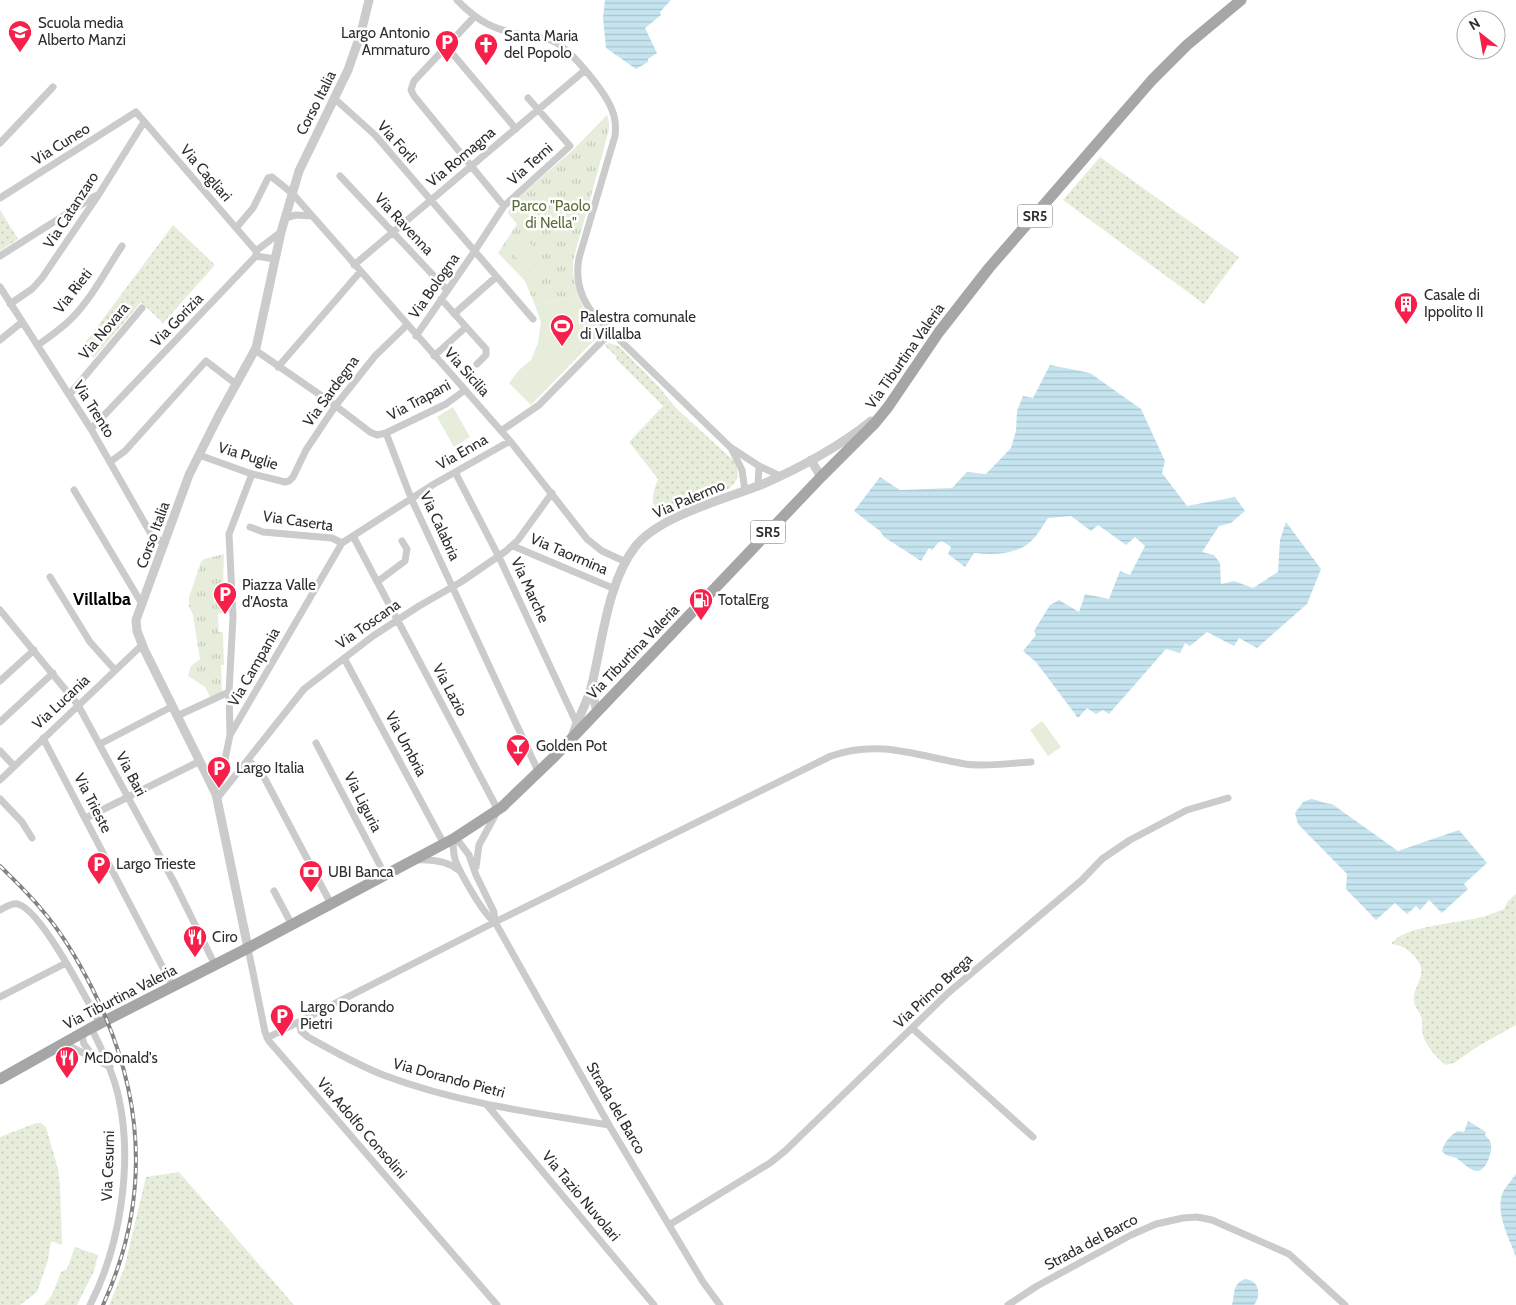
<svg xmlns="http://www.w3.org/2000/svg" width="1516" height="1305" viewBox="0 0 1516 1305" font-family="Cabin,sans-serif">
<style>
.grass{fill:url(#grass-dots)}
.park{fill:url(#park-tufts)}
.garden{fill:#e7eddb}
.water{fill:url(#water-rules)}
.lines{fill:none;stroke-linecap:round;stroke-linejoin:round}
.minor{stroke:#cbcbcb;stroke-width:7}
.tertiary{stroke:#cbcbcb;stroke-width:9}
.primary{stroke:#a6a6a6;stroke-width:11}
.rail-casing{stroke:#838383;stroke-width:4}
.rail{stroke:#fff;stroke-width:2;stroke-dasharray:5.5;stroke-linecap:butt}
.labels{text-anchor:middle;stroke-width:5;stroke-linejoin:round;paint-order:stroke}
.shield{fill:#fff;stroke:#6d6d6d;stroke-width:1}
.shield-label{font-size:14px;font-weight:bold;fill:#2e2e2e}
.poi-label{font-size:15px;fill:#2e2e2e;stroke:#fff;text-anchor:start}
.street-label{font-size:15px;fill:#2e2e2e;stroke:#fff}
.park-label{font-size:15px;fill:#586f37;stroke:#fff}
.quarter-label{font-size:18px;font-weight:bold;fill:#000;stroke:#fff}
</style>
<defs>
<pattern id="grass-dots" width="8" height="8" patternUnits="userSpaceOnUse" patternTransform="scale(1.25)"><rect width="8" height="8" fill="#e7eddb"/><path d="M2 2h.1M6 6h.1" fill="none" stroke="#c6ccbc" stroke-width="1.8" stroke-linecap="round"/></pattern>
<pattern id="park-tufts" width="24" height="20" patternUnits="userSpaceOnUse" patternTransform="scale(1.25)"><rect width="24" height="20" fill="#e7eddb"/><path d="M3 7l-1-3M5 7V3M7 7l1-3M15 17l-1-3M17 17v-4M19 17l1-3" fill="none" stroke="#c6ccbc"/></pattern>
<pattern id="water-rules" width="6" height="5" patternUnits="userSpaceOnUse" patternTransform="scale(1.25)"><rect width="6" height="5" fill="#c5e4ef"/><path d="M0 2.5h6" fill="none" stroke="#aac4cd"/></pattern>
</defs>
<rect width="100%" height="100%" fill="#fff"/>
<path class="grass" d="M1100,157L1239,257L1204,304L1063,200Z
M0,210L18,239L0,251Z
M173,225L215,265L163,323L141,302L94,358L82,347Z
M609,343L619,346L658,386L676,408L734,461C741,474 738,484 725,491L669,513C647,512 652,493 658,479L629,442L663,406L616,359L617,357L604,345L601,348L599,347Z
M1516,894V1025L1480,1045L1454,1063L1446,1065C1437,1059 1426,1046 1423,1035C1421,1029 1423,1025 1422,1020C1421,1013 1415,1008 1414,1002C1411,984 1432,976 1414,956C1407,948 1401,945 1391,944C1403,925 1463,923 1486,916C1492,914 1498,911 1504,909L1508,901Z
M36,1123H41L46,1127L58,1169L60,1185L62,1245L51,1241L48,1260L37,1292L20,1305H0V1137Z
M179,1172L294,1305H109L124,1269L146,1177Z
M75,1247L98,1255L94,1271L77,1305H44L52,1295L61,1272L67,1269Z"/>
<path class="park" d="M607,115L609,122V130L573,261V274L579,297L535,305L525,281L498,253L517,224L508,213L512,203L573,150Z
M224,554L222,613L218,614L219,632H223L224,665H221L222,692L210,697L205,687L188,676L191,666L200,659L193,615L189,606V597L201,562L204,559Z"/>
<path class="garden" d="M524,236L549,265L535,278L509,249Z
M579,297L585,311L603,331L531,405L509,383L519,370L531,360L538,343L541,322L535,305Z
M453,407L470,437L454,447L437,417Z
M1042,721L1061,747L1048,756L1030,730Z"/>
<path class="water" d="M605,0H671L660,12L661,15L645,28L657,53L648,59V62L636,69L606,48L603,18Z
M1050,365L1090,373L1141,409L1165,461L1162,473L1187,506L1235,497L1245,511L1231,523L1219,526L1202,552L1214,555L1220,563L1221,584L1234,581L1253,588L1278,572L1280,540L1286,522L1321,569L1307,604L1257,648L1239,638L1234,646L1207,632L1190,646L1185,643L1180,653L1166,649L1109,714L1103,710L1096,714L1087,708L1078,718L1036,662L1023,651L1036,635L1034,631L1050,605L1059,600L1079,612L1085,594L1109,599L1120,571L1130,575L1145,546L1135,537L1126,545L1098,525L1091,531L1071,516L1048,518C1042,527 1035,540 1025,546C1009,555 991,555 974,553L965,567L948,554L951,547L942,541L938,543L932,550L929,548L921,561L884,537L880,531L854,511L880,477L900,490L952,488L967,472L986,474L1011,448L1016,431L1017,411L1023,396L1033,398Z
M1311,799C1319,800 1325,804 1332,804L1398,851L1459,830L1487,863L1464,884L1468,889L1442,913L1429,900L1420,910L1416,906L1407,914L1395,903L1376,920L1346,889L1347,874L1298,824L1295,813L1303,802Z
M1468,1121L1486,1132L1485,1135C1488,1138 1491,1141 1491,1145C1492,1153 1486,1172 1476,1171C1469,1170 1462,1161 1456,1158C1450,1156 1446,1156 1442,1151C1444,1143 1450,1135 1458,1131L1464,1132Z
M1516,1174V1257C1509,1237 1496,1216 1502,1194C1505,1187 1512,1180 1516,1174Z
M1245,1279C1259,1280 1262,1295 1254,1305H1232C1235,1294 1232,1284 1245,1279Z"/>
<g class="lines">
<path class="minor" d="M457,0C478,22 495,30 523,35C533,37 544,37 553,41C570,48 606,93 612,110C616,119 616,127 615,136L579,258C575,280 581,300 596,317L730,447L759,466L780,476
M475,16L414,81L411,90L414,96L504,206
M446,46L516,129
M335,99L375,135L533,319
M0,143L53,87
M340,176L447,290
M0,198L136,112L256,251
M285,218L296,215L312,216
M236,228L253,208L268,178L272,177L293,194L510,441L587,539L602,551L626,562
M0,256L95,196
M256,256L275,259
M354,265L584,71
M0,287L91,429L151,534L155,538L165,543
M441,299L486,349V355L477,364
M10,304L32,289L42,278L99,194L144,122
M454,314L496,277
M416,336L474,252L504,206L570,146L528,98
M0,340L22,322
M38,345C49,337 61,329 71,319C92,298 106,270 122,246
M255,350L332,403L370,432L377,435L386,433L411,498L539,773
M434,356L466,327
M278,367L360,272
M69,395L142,308
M91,429L256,256V251L281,232
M501,431L539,405L601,342L612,333
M386,433L446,404L465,390
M732,450L742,470L745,491
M199,455L249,473L285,482L289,481L293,477L306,450L336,405L375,356L407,325
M110,462L125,451L206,361L236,384
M455,472L499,557L576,722
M758,485L759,466
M74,490L142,604
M250,527L263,532L332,538L342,543
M353,536L498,810L479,845L476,867
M513,546L615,589
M50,577L90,642L115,670
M377,582L405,561L407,549L402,541
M0,610L78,705L175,884L215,965
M344,658L444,844
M0,681L34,650
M177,716L229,692
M0,722L53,673
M230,734L229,692L233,617L229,534L252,474
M43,738L173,987
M316,743L385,875
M100,744L173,706
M0,751L14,766
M248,760L257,768L265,779L331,904
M0,780L142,645
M219,796L304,689L373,636L419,606L461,582L506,551L518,540L552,493
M217,798L230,735L342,543L434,484L510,441
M0,799L22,822L32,838
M86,818L200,761
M453,839L460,843L469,855L476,875L494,912L495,922L609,1125L703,1282L720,1305
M453,839C453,846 453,852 455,859C459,871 484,916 495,922
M416,860C432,859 448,861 460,871
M274,891L292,925
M0,910C5,907 12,903 18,904C42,911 87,1000 100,1024
M248,948L265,1032L269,1041L497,1305
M0,997L66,963
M299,1022L301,1031L308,1037C333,1051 359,1066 386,1076C458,1103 534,1113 609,1125
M912,1028L1033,1137
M81,1033L84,1044L93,1056
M267,1038L495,922L831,756C880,739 918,756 965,764C986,767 1010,763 1031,762
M64,1043L110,1067
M487,1105L654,1305
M669,1225L770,1163L785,1151L948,993L1082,880L1102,859L1130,840L1187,810L1228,798
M90,1305C120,1247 133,1164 119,1099C114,1074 103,1051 91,1028
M1008,1305L1037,1286L1131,1235L1156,1224L1183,1218L1197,1217L1212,1220L1289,1254L1345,1305"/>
<path class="tertiary" d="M811,460L821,477
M591,687L597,712
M572,737C577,720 586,705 591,688C602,645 607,583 635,547C658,516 726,499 763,484C798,469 842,445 871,421
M248,948L216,794L144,649L137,631L136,620L189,475L219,415L256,348L281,232L299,171L348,70L361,33L369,0"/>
<path class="primary" d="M0,1079L91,1028L248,948L453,839L502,807L555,756L821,477L875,423L888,407L939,332L989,268L1152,80L1187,45L1241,0"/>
<g class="rail-casing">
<path id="rail" d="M0,866C14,880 29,894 42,910C63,934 79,962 93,990C145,1094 152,1198 103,1305"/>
</g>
<use href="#rail" class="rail"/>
</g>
<defs>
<g id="school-pin" transform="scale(1.25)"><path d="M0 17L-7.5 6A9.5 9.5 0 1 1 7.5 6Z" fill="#f6204b" stroke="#fff"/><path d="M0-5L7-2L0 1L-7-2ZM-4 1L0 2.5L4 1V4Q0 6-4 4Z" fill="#fff"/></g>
<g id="parking-pin" transform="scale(1.25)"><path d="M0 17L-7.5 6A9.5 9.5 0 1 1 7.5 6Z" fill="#f6204b" stroke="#fff"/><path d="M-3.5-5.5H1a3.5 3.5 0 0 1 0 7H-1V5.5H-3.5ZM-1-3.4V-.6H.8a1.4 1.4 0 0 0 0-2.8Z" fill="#fff"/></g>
<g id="church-pin" transform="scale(1.25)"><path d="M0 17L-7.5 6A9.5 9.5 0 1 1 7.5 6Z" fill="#f6204b" stroke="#fff"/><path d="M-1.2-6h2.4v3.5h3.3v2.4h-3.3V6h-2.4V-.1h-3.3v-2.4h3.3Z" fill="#fff"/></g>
<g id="building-pin" transform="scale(1.25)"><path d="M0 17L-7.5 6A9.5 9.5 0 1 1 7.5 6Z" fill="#f6204b" stroke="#fff"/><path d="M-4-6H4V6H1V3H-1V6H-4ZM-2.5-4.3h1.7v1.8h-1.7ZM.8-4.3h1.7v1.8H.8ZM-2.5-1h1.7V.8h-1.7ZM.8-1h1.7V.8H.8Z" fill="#fff"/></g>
<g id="stadium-pin" transform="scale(1.25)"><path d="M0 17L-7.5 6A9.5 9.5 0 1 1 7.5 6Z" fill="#f6204b" stroke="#fff"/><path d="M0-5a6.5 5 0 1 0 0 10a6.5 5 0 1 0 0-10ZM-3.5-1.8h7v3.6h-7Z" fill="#fff"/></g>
<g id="fuel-pin" transform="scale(1.25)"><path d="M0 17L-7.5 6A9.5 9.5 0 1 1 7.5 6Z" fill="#f6204b" stroke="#fff"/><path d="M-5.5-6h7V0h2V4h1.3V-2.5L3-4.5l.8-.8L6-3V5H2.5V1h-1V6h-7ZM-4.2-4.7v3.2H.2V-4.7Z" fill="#fff"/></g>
<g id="bar-pin" transform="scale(1.25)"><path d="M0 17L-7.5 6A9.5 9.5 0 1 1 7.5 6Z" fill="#f6204b" stroke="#fff"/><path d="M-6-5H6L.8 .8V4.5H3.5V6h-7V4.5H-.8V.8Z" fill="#fff"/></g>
<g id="bank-pin" transform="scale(1.25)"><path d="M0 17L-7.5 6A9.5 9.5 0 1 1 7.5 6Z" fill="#f6204b" stroke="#fff"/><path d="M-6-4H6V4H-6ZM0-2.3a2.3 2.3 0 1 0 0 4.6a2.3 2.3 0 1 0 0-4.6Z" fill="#fff"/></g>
<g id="restaurant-pin" transform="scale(1.25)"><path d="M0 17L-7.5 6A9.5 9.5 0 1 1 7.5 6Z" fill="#f6204b" stroke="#fff"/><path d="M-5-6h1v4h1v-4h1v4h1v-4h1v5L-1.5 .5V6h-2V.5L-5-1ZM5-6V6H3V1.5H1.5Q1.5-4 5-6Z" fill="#fff"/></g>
</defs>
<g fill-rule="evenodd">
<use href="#school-pin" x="20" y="32"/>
<use href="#parking-pin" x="447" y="42"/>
<use href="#church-pin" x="486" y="45"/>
<use href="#building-pin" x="1406" y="304"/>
<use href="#stadium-pin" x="562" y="326"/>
<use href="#parking-pin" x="225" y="594"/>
<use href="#fuel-pin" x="701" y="600"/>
<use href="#bar-pin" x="518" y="746"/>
<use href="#parking-pin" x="219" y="768"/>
<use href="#parking-pin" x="99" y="864"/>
<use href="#bank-pin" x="311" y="872"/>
<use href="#restaurant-pin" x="195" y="937"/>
<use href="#parking-pin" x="282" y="1016"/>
<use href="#restaurant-pin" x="67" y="1058"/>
</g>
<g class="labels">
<g class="shield">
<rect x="1017.5" y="204.5" width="35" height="23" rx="4"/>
<rect x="750.5" y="520.5" width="35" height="23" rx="4"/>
</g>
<g class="shield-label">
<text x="1035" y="221">SR5</text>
<text x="768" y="537">SR5</text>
</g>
<g class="poi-label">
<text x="38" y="28">Scuola media<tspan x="38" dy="17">Alberto Manzi</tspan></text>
<text x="430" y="38" text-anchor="end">Largo Antonio<tspan x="430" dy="17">Ammaturo</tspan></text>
<text x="504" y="41">Santa Maria<tspan x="504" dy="17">del Popolo</tspan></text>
<text x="1424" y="300">Casale di<tspan x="1424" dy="17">Ippolito II</tspan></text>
<text x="580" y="322">Palestra comunale<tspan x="580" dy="17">di Villalba</tspan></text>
<text x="242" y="590">Piazza Valle<tspan x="242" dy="17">d'Aosta</tspan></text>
<text x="718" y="605">TotalErg</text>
<text x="536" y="751">Golden Pot</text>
<text x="236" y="773">Largo Italia</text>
<text x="116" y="869">Largo Trieste</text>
<text x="328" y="877">UBI Banca</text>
<text x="212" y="942">Ciro</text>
<text x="300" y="1012">Largo Dorando<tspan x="300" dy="17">Pietri</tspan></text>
<text x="84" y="1063">McDonald's</text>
</g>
<g class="street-label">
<text transform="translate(316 103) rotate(-63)" y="5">Corso Italia</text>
<text transform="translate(397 142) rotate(48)" y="5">Via Forlì</text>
<text transform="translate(61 144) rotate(-32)" y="5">Via Cuneo</text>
<text transform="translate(461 157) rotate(-40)" y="5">Via Romagna</text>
<text transform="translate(530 164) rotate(-42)" y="5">Via Terni</text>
<text transform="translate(206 173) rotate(49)" y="5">Via Cagliari</text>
<text transform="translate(71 210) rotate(-57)" y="5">Via Catanzaro</text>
<text transform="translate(404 224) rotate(47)" y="5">Via Ravenna</text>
<text transform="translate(434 286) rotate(-55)" y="5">Via Bologna</text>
<text transform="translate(73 291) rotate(-52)" y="5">Via Rieti</text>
<text transform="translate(177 320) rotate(-46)" y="5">Via Gorizia</text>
<text transform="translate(104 331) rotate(-50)" y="5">Via Novara</text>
<text transform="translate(905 356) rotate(-55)" y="5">Via Tiburtina Valeria</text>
<text transform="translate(467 372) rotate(48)" y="5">Via Sicilia</text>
<text transform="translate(331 391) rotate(-54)" y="5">Via Sardegna</text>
<text transform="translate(419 400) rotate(-28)" y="5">Via Trapani</text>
<text transform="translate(94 409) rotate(58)" y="5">Via Trento</text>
<text transform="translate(462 452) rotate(-30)" y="5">Via Enna</text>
<text transform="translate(248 456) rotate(17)" y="5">Via Puglie</text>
<text transform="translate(689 499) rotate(-23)" y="5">Via Palermo</text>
<text transform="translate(298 521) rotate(8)" y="5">Via Caserta</text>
<text transform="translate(440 526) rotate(65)" y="5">Via Calabria</text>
<text transform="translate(153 535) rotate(-70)" y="5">Corso Italia</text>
<text transform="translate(569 554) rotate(23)" y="5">Via Taormina</text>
<text transform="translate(530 590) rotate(65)" y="5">Via Marche</text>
<text transform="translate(368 624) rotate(-35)" y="5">Via Toscana</text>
<text transform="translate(633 652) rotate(-46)" y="5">Via Tiburtina Valeria</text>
<text transform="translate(254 667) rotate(-60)" y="5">Via Campania</text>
<text transform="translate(450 690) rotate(62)" y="5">Via Lazio</text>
<text transform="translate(61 702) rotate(-43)" y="5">Via Lucania</text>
<text transform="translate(406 744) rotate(62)" y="5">Via Umbria</text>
<text transform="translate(131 774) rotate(62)" y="5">Via Bari</text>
<text transform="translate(363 802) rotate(63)" y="5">Via Liguria</text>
<text transform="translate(93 803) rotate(63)" y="5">Via Trieste</text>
<text transform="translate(933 991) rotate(-43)" y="5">Via Primo Brega</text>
<text transform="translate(120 997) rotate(-27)" y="5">Via Tiburtina Valeria</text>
<text transform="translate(449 1078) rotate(15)" y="5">Via Dorando Pietri</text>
<text transform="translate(616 1108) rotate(60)" y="5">Strada del Barco</text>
<text transform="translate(362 1128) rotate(49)" y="5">Via Adolfo Consolini</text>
<text transform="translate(108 1166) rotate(-88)" y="5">Via Cesurni</text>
<text transform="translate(581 1196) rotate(50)" y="5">Via Tazio Nuvolari</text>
<text transform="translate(1091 1242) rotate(-28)" y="5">Strada del Barco</text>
</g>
<g class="park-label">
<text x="551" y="211">Parco "Paolo<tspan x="551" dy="17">di Nella"</tspan></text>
</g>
<g class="quarter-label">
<text x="102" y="605">Villalba</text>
</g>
</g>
<g transform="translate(1481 35) rotate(329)"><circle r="24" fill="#ffffff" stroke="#ababab"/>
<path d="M0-4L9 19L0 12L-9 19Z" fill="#f6204b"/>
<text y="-8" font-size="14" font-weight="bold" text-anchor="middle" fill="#2e2e2e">N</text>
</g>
</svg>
